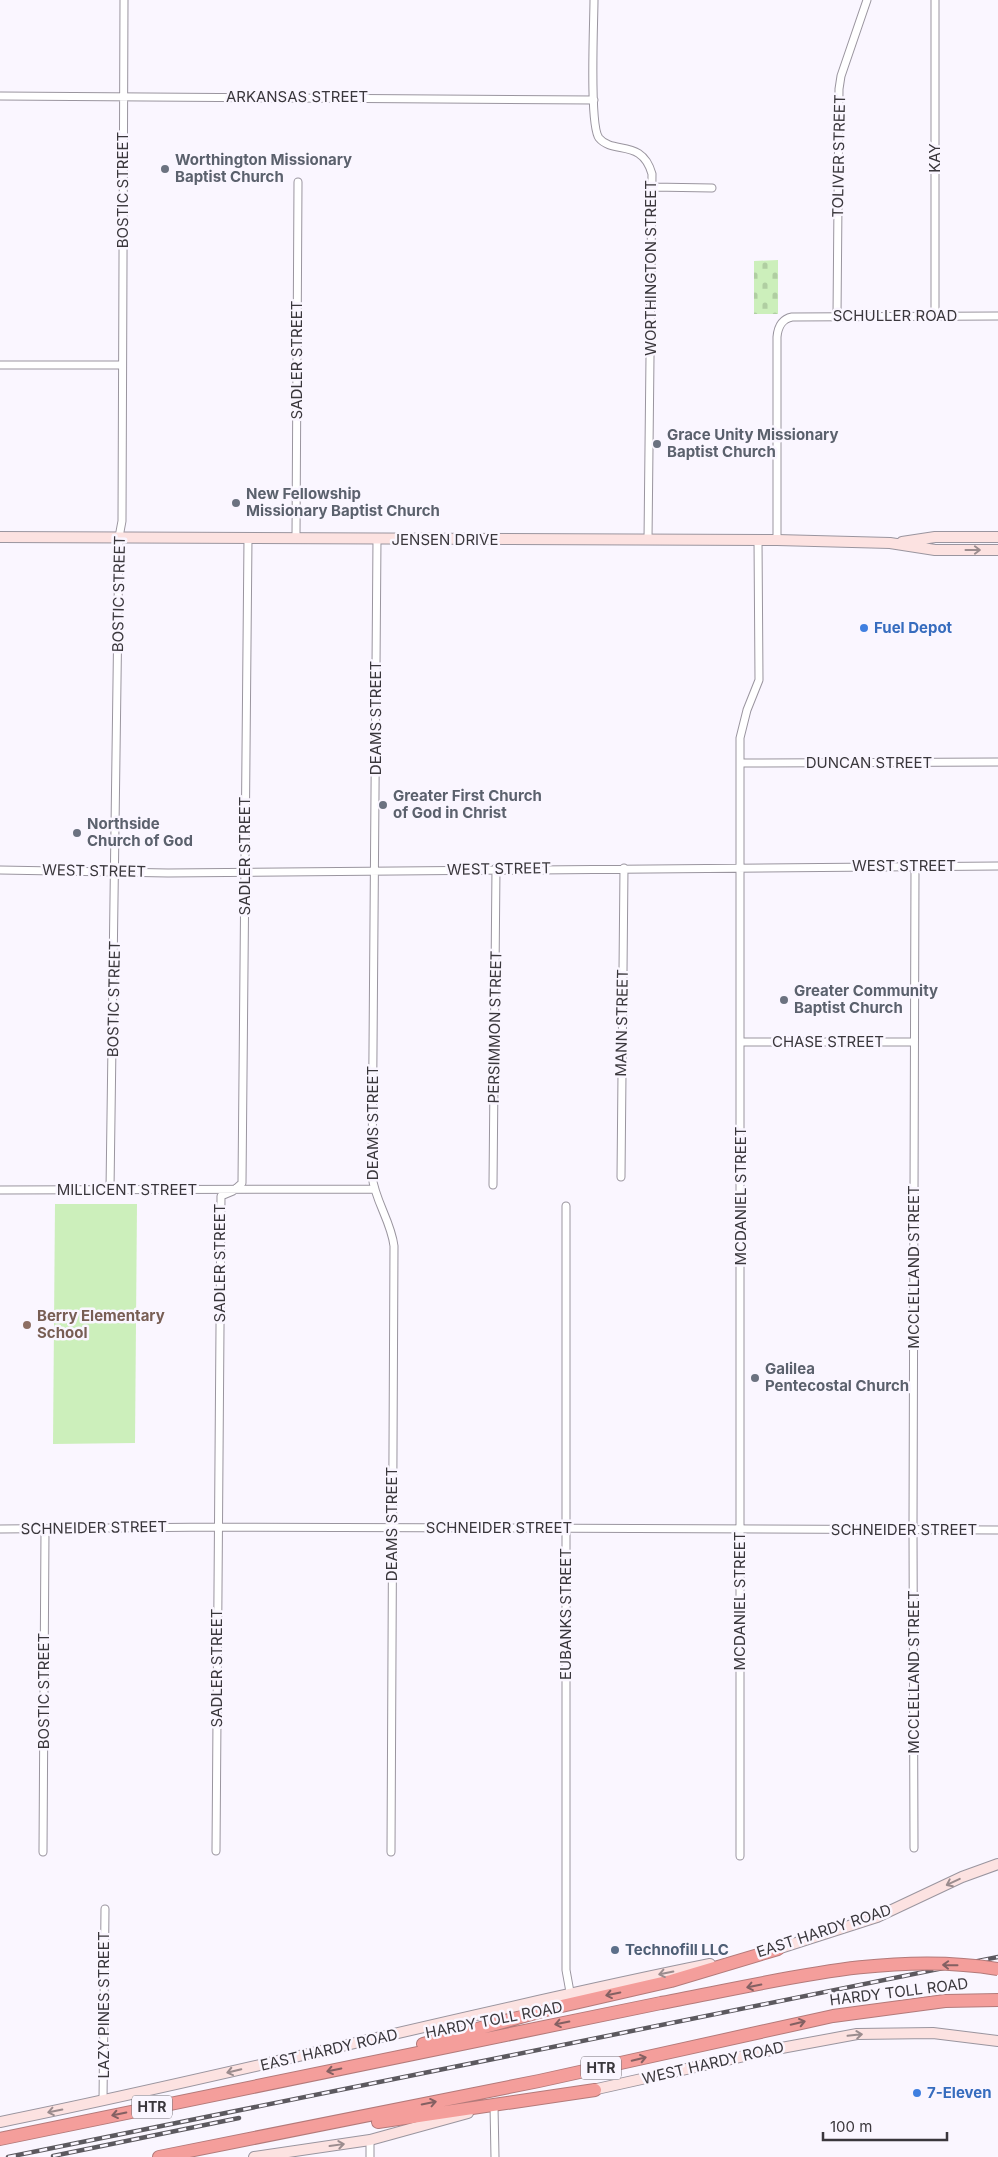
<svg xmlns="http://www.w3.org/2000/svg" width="998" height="2157" viewBox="0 0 998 2157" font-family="Inter,sans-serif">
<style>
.cemetery{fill:url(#cemetery-stones)}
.green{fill:#ccefbb}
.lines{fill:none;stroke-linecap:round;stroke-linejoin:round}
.street-casing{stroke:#9a959f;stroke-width:9}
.secondary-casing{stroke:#9a959f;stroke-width:12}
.highway-casing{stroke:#b37a7a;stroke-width:14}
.street{stroke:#fff;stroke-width:7}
.secondary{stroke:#fce2e1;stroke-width:10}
.highway{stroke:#f49e9b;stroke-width:12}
.rail-casing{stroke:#5c595f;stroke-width:4.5}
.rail{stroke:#faf6ff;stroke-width:2.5;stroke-dasharray:8;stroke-linecap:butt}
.highway-bridge-casing{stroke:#b37a7a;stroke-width:14;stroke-linecap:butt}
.highway-bridge{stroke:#f49e9b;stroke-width:12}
.oneway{stroke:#9b8c8e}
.oneway2{stroke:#846062}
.worship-dot{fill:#6b7280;stroke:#faf6ff;stroke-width:2}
.shop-dot{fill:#3f7fe0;stroke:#faf6ff;stroke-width:2}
.education-dot{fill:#8d6e63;stroke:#faf6ff;stroke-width:2}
.service-dot{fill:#5c6f8a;stroke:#faf6ff;stroke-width:2}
.labels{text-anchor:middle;stroke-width:5;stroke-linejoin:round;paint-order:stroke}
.shield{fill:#faf6ff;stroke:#747076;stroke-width:1}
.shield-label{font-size:14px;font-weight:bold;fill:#3a373c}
.street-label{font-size:15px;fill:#3a373c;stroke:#faf6ff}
.worship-label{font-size:15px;font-weight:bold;fill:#5b616d;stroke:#faf6ff;text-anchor:start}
.shop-label{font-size:15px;font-weight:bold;fill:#366cbe;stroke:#faf6ff;text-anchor:start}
.education-label{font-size:15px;font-weight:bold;fill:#785e54;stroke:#faf6ff;text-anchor:start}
.service-label{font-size:15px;font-weight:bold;fill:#4e5e75;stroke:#faf6ff;text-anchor:start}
</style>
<defs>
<pattern id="cemetery-stones" width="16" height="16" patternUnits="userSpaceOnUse" patternTransform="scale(1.25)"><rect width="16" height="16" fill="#ccefbb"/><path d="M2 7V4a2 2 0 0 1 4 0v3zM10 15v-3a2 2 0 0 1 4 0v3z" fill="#b0cea2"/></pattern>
</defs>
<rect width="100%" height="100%" fill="#faf6ff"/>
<path class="cemetery" d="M778,260V314H754V261Z"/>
<path class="green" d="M55,1204H137L135,1443L53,1444Z"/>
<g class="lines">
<g class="street-casing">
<path id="street" d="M594,0C594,22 589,125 599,138C613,155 642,138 652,174L648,540
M935,0V316
M0,96L594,100
M652,187L712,188
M837,316L839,89L841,76L867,0
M0,365H122
M296,537L298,182
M377,539L372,1176C375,1201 391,1221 394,1246L391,1852
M777,540V337C778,326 782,319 792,317L998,316
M740,763L998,762
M0,870L168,873L998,866
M741,1042H914
M621,1177L624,868
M493,1185L496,868
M110,1189L119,537L122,521L124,0
M0,1190L373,1189
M566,1206V1970L570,1992
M0,1529L218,1527L998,1530
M914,1848L913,1530L915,866
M216,1851L221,1196L233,1191L242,1183L248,538
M43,1852L45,1530
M740,1856V738L747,710L759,680L758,540
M103,2101L105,1909
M494,2106L495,2157
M370,2140V2157"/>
</g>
<g class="secondary-casing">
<path id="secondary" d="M0,537L777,540L890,543L935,550H998
M902,542L935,537H998
M771,1951L877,1917L962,1877L998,1864
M588,2091L776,2049L857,2034L933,2033L998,2041
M0,2122C238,2074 472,2012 710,1964
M254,2157L370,2140L468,2113"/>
</g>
<g class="highway-casing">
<path id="highway" d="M423,2044L553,2008L671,1981L778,1949
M378,2122L595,2090
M0,2139L661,2003
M159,2157L539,2081L833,2016L945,2001L998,2000"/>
</g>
<use href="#street" class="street"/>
<use href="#secondary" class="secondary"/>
<use href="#highway" class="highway"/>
<g class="rail-casing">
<path id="rail" d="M53,2156L239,2118
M8,2157L998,1957"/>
</g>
<use href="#rail" class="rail"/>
<g class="highway-bridge-casing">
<path id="highway-bridge" d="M661,2003C770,1983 887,1950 998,1969"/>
</g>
<use href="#highway-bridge" class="highway-bridge"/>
</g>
<defs><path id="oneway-shaft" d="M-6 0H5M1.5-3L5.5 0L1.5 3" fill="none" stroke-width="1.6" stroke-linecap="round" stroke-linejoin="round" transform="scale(1.25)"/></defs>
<g class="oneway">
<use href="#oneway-shaft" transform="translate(973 550)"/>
<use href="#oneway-shaft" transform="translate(953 1882) rotate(155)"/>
<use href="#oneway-shaft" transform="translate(666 1973) rotate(169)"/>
<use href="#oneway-shaft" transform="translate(855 2035) rotate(-6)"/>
<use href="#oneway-shaft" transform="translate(234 2071) rotate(167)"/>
<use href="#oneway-shaft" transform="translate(55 2111) rotate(169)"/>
<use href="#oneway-shaft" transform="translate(337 2145) rotate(-8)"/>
</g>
<g class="oneway2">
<use href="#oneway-shaft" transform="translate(950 1965) rotate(-179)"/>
<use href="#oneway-shaft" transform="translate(754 1986) rotate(169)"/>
<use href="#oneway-shaft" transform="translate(613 1994) rotate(168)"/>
<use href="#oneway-shaft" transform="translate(562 2023) rotate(169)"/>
<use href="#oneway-shaft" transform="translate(798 2023) rotate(-13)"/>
<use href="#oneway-shaft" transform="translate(639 2059) rotate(-13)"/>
<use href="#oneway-shaft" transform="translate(334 2070) rotate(168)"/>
<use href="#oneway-shaft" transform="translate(429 2103) rotate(-11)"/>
<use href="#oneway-shaft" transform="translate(119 2114) rotate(168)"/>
</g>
<g class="worship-dot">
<circle cx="165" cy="169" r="5"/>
<circle cx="657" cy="444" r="5"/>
<circle cx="236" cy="503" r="5"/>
<circle cx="383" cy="805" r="5"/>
<circle cx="77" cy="833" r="5"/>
<circle cx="784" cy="1000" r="5"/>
<circle cx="755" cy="1378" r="5"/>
</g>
<g class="shop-dot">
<circle cx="864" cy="628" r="5"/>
<circle cx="917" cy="2093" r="5"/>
</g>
<circle class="education-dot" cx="27" cy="1325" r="5"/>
<circle class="service-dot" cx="615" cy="1950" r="5"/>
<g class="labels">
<g class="shield">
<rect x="581" y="2056.5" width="40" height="23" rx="4"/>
<rect x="132" y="2095.5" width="40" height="23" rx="4"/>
</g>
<g class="shield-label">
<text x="601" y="2073">HTR</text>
<text x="152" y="2112">HTR</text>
</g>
<g class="street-label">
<text x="297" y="102">ARKANSAS STREET</text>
<text transform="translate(839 156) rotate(-89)" y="5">TOLIVER STREET</text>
<text transform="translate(935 158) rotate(-90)" y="5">KAY</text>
<text transform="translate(123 190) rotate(-90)" y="5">BOSTIC STREET</text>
<text transform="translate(651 268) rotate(-90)" y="5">WORTHINGTON STREET</text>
<text x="895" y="321">SCHULLER ROAD</text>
<text transform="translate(297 360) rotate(-90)" y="5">SADLER STREET</text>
<text x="445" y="545">JENSEN DRIVE</text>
<text transform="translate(119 594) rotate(-89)" y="5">BOSTIC STREET</text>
<text transform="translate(376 718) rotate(-90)" y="5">DEAMS STREET</text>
<text x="869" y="768">DUNCAN STREET</text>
<text transform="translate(245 856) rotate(-90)" y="5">SADLER STREET</text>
<text x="904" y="871">WEST STREET</text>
<text transform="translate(499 869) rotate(-1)" y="5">WEST STREET</text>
<text transform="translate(94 871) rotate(1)" y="5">WEST STREET</text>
<text transform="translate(114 999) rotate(-89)" y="5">BOSTIC STREET</text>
<text transform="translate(622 1023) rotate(-89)" y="5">MANN STREET</text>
<text transform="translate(495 1027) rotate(-89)" y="5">PERSIMMON STREET</text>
<text x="828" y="1047">CHASE STREET</text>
<text transform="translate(373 1123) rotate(-90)" y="5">DEAMS STREET</text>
<text x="127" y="1195">MILLICENT STREET</text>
<text transform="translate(741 1196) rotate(-90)" y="5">MCDANIEL STREET</text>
<text transform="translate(220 1263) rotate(-90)" y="5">SADLER STREET</text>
<text transform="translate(914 1267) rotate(-90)" y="5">MCCLELLAND STREET</text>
<text transform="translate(392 1524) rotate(-90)" y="5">DEAMS STREET</text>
<text transform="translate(94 1528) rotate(-1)" y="5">SCHNEIDER STREET</text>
<text x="499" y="1533">SCHNEIDER STREET</text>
<text x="904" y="1535">SCHNEIDER STREET</text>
<text transform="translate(740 1601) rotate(-90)" y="5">MCDANIEL STREET</text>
<text transform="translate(566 1614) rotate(-90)" y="5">EUBANKS STREET</text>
<text transform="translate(217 1668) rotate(-90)" y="5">SADLER STREET</text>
<text transform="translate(914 1672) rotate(-90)" y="5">MCCLELLAND STREET</text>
<text transform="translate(44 1691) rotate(-90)" y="5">BOSTIC STREET</text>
<text transform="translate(824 1931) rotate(-18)" y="5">EAST HARDY ROAD</text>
<text transform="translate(899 1992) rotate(-7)" y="5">HARDY TOLL ROAD</text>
<text transform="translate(104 2005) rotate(-90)" y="5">LAZY PINES STREET</text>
<text transform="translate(494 2020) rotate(-11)" y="5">HARDY TOLL ROAD</text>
<text transform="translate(329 2050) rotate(-13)" y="5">EAST HARDY ROAD</text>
<text transform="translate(713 2063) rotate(-13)" y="5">WEST HARDY ROAD</text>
</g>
<g class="worship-label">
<text x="175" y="165">Worthington Missionary<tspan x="175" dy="17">Baptist Church</tspan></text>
<text x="667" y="440">Grace Unity Missionary<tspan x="667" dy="17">Baptist Church</tspan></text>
<text x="246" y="499">New Fellowship<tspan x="246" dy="17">Missionary Baptist Church</tspan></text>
<text x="393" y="801">Greater First Church<tspan x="393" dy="17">of God in Christ</tspan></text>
<text x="87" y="829">Northside<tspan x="87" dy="17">Church of God</tspan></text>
<text x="794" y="996">Greater Community<tspan x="794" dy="17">Baptist Church</tspan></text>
<text x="765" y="1374">Galilea<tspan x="765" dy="17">Pentecostal Church</tspan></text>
</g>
<g class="shop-label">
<text x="874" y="633">Fuel Depot</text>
<text x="927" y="2098">7-Eleven</text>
</g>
<g class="education-label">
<text x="37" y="1321">Berry Elementary<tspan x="37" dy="17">School</tspan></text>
</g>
<g class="service-label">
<text x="625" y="1955">Technofill LLC</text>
</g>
</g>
<path d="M823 2132v8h124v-8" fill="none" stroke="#3a373c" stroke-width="2.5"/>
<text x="830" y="2132" font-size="15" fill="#3a373c" stroke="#faf6ff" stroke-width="4" paint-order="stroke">100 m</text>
</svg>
